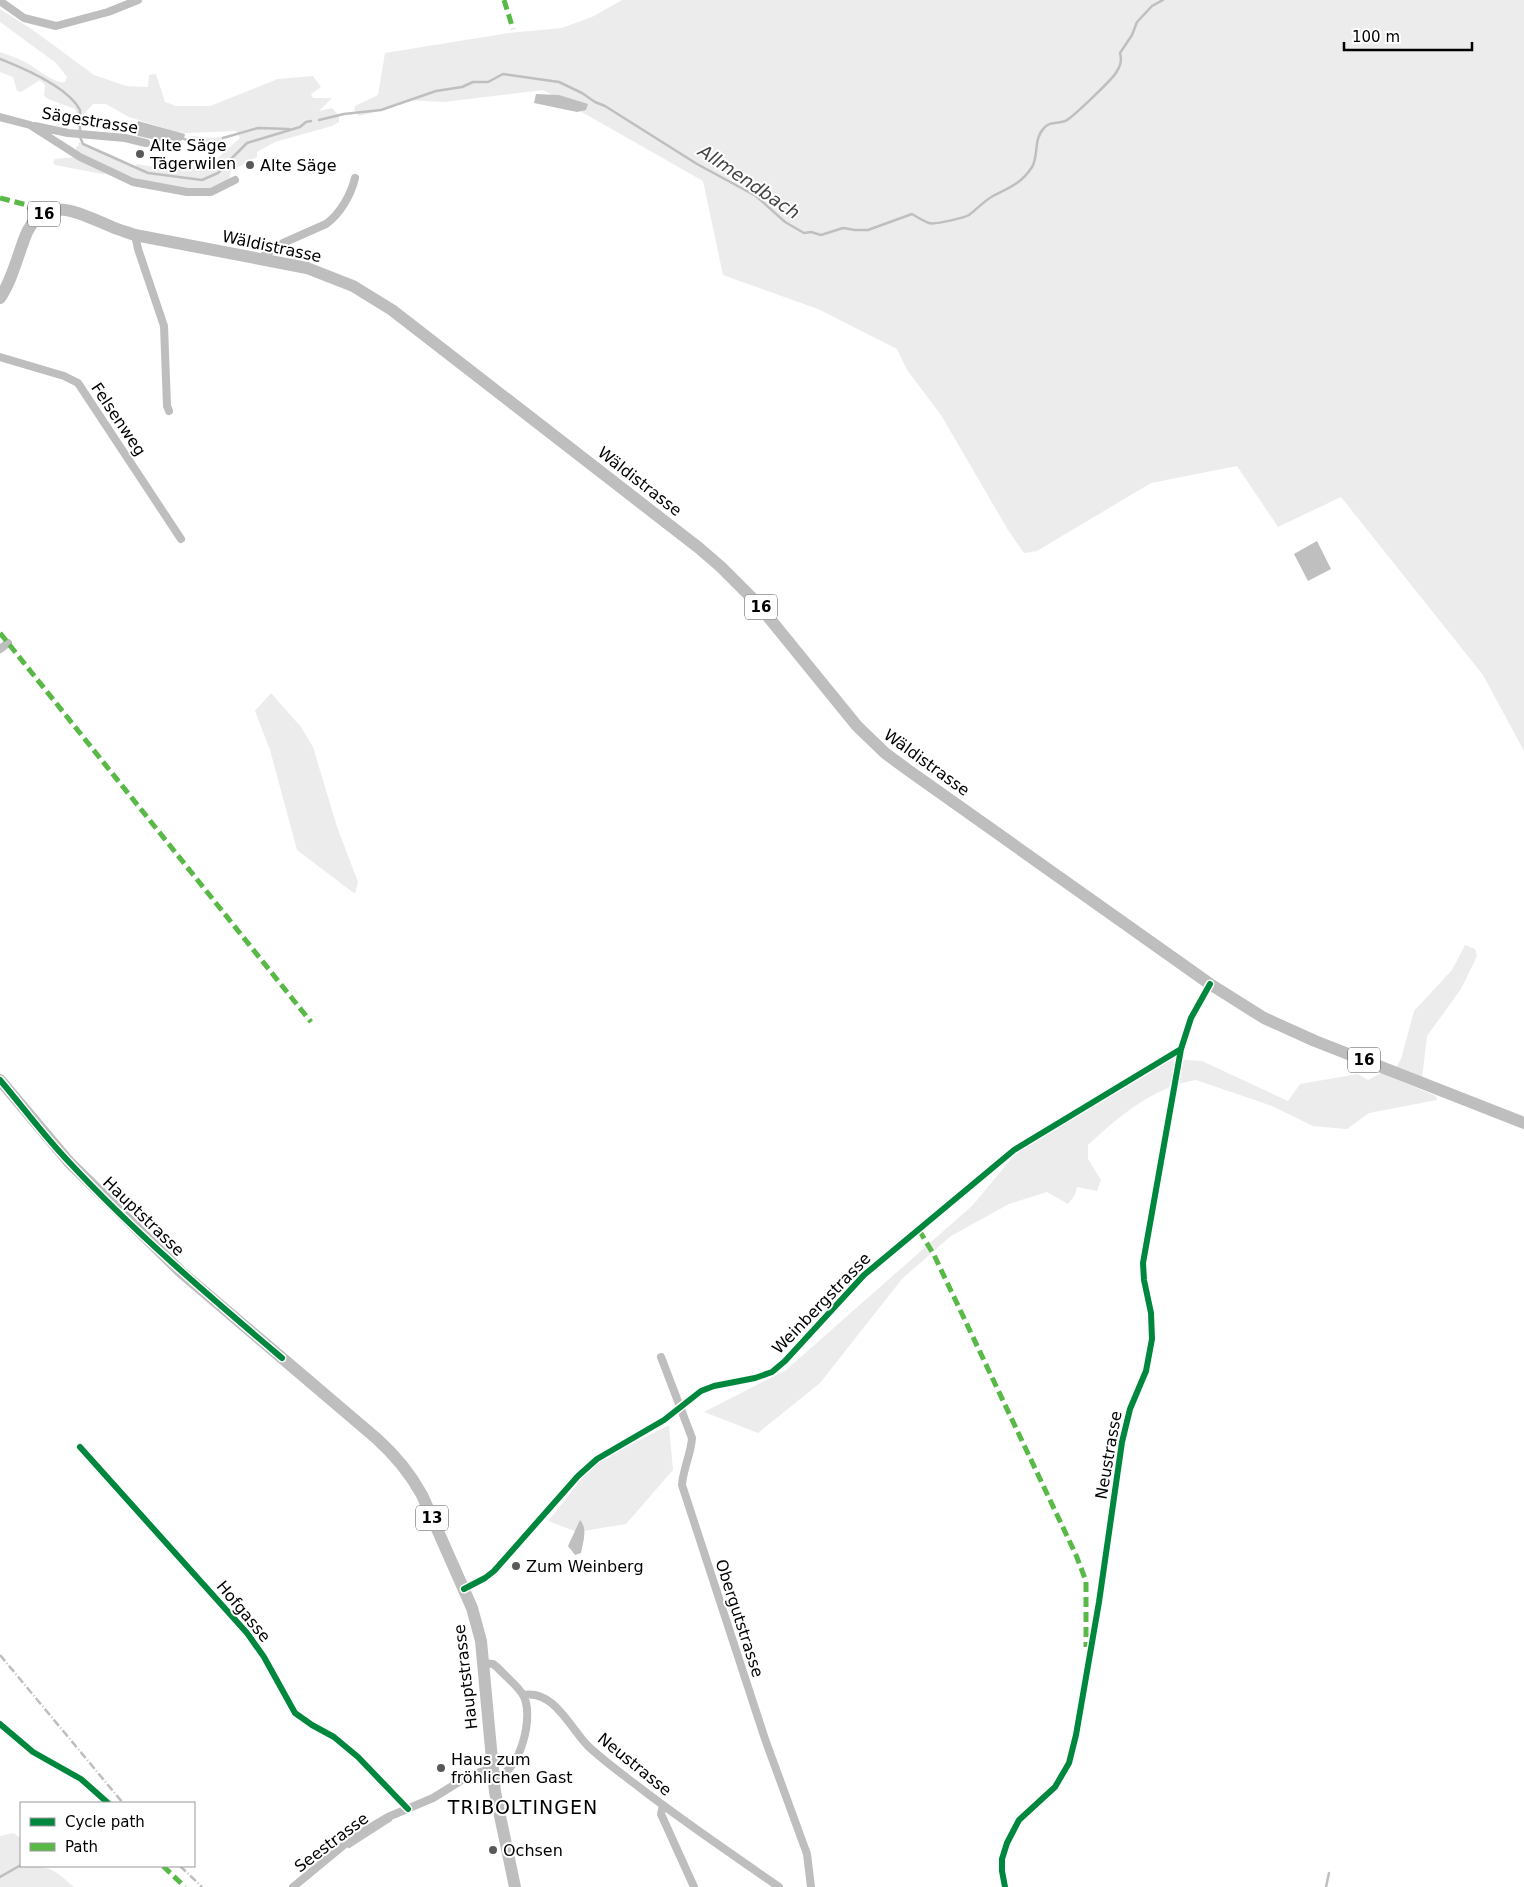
<svg xmlns="http://www.w3.org/2000/svg" width="1524" height="1887" viewBox="0 0 1524 1887" font-family="'DejaVu Sans',sans-serif">
<style>
.green{fill:#ececec}
.water{fill:#bfbfbf}
.lines{fill:none;stroke-linecap:round;stroke-linejoin:round}
.stream{stroke:#bfbfbf;stroke-width:2.5}
.minor{stroke:#bebebe;stroke-width:8}
.primary{stroke:#bebebe;stroke-width:12}
.rail{stroke:#bebebe;stroke-width:2.5;stroke-dasharray:8 2.5 1 2.5;stroke-linecap:butt}
.quiet{stroke:#58b947;stroke-width:5;stroke-dasharray:10 5;stroke-linecap:butt}
.cycleway-casing{stroke:#fff;stroke-width:9}
.cycleway{stroke:#00873e;stroke-width:6}
.poi-dot{fill:#595959;stroke:#fff;stroke-width:2}
.labels{text-anchor:middle;stroke-width:4;stroke-linejoin:round;paint-order:stroke}
.shield{fill:#fff;stroke:#4c4c4c;stroke-width:1}
.shield-label{font-size:15px;font-weight:bold;fill:#000}
.street-label{font-size:16px;fill:#000;stroke:#fff}
.poi-label{font-size:16px;fill:#000;stroke:#fff;text-anchor:start}
.water-label{font-size:18px;font-style:italic;fill:#444;stroke:#fff}
.quarter-label{font-size:19px;letter-spacing:1px;fill:#000;stroke:#fff}
</style>
<rect width="100%" height="100%" fill="#fff"/>
<path class="green" d="M622,0H1524V751L1483,675L1341,497L1278,527L1237,466L1151,483L1037,551L1024,553L1008,530L941,415L907,370L897,349L818,309L723,275L703,181L543,90L444,102L406,100L383,110L359,116L354,110L355,106L378,95L385,53L509,33L562,28L594,16Z
M0,9L33,30L94,75L126,86L148,87L149,75L156,74L165,102L176,106H210L278,79L313,76L321,87L311,94L313,98H332L319,111L332,108L339,116V122L332,126L275,142L257,152V157L231,171L229,181L210,188L188,190L137,179L117,171L102,174L55,165L53,163L55,159L76,157V147L79,146L78,143L83,142L88,147L110,154L135,167L137,164L176,171L177,163L207,168L240,138L236,131L186,133L177,132L129,117L106,104H93L83,115L77,113L75,109L48,99L44,96L45,85L40,80L21,92L17,91L13,77L0,72V52C8,55 15,57 23,61C34,66 53,84 65,82L67,77L56,63L0,22Z
M192,136L214,138L225,136L223,138L222,145C214,140 208,144 200,149L188,145Z
M271,693L301,727L313,747L337,827L358,882L355,894L297,850L270,750L255,711Z
M1465,945L1475,949L1477,956L1461,989L1427,1036L1422,1079L1395,1069L1401,1059L1414,1011L1452,970Z
M1171,1059L1202,1061L1288,1101L1300,1084L1358,1074L1368,1080L1381,1073L1436,1096L1437,1100L1369,1113L1347,1129L1313,1126L1272,1106L1196,1080C1153,1087 1118,1117 1088,1145V1159L1101,1180L1097,1191L1077,1187L1075,1195L1068,1204L1047,1192L1009,1204L951,1236L902,1279L820,1383L758,1433L704,1412L786,1370L973,1205L1015,1154Z
M669,1425L673,1470L626,1524L577,1532L548,1521L588,1471L606,1457Z
M13,1833L21,1838V1866C51,1866 52,1868 74,1887H0V1836Z"/>
<path class="water" d="M536,94L559,95L588,104L586,110L577,112L534,103Z
M138,121L185,134L184,139L175,144L138,136L135,131Z
M1317,541L1331,569L1308,581L1294,554Z
M580,1520C588,1529 583,1542 581,1553L575,1555L568,1546Z"/>
<g class="lines">
<path class="stream" d="M0,59C23,68 68,87 80,110V131
M319,120L344,114L381,110L436,91L462,87L473,82H488L503,74L559,82L582,93L595,102L605,106L697,164L756,196L785,222L804,233L811,232L821,235L843,228L855,230H868L912,214C917,217 923,221 929,223C934,225 964,218 969,215C977,209 984,201 993,196C1009,188 1022,183 1032,167C1039,156 1033,139 1044,128C1050,121 1057,124 1065,121C1070,120 1115,77 1117,71C1121,65 1122,60 1120,53L1132,35L1137,22L1152,6L1163,0
M80,137L83,144L148,173L202,180L218,173L224,167
M223,138L258,128L289,129
M184,139L190,141
M229,161L247,143L300,127L306,122L311,121
M99,1803L102,1801
M349,1847L391,1820
M0,1877L21,1865
M1326,1887L1329,1873"/>
<path class="minor" d="M0,1L24,18L56,26L108,12L138,0
M0,117L30,125L80,157L133,182L187,192H211L235,180
M35,126L68,133L125,138L146,143
M135,235L138,249L164,326L167,406L169,411
M260,258L283,243L326,224C340,214 351,195 355,178
M0,357L64,376L78,383L181,539
M0,649L8,643
M661,1357L692,1438C691,1454 683,1469 682,1485L765,1739L807,1854L811,1887
M80,1447L247,1633L264,1657L295,1713L312,1725L334,1737L358,1757L408,1809
M464,1589L485,1578L494,1571L578,1476L597,1459L664,1420L701,1391L714,1386L755,1378L772,1372L785,1361L864,1275L1014,1150L1181,1049
M523,1695C554,1689 570,1728 588,1746C604,1761 622,1774 639,1787C684,1822 732,1854 779,1887
M663,1805L661,1814L694,1887
M293,1887L344,1845L363,1832L388,1817L433,1798L470,1775L487,1770L497,1776C520,1773 535,1714 523,1695C517,1685 505,1676 497,1667L493,1664L483,1663
M1005,1887L1002,1871V1859L1007,1843L1019,1820L1055,1787L1069,1763L1076,1735L1099,1602L1122,1442L1130,1409L1146,1371L1152,1339L1151,1313L1144,1280L1143,1263L1181,1049L1191,1018L1210,984"/>
<path class="primary" d="M0,298C12,280 17,258 25,237C43,192 78,213 110,226C118,230 127,232 135,235L307,268L353,286L392,310L699,548L721,567L756,602L857,726L885,753L908,770L1210,984L1264,1018L1315,1041L1524,1123
M0,1080L69,1162L181,1272L376,1438C395,1455 410,1473 422,1495L472,1608L481,1641L495,1792L515,1887"/>
<path class="rail" d="M0,1655L123,1803
M180,1866L202,1887"/>
<path class="quiet" d="M504,0L513,29
M0,198L27,205L38,217
M0,633L311,1022
M919,1230L934,1255L963,1316L1076,1555L1086,1581V1647
M163,1866L185,1887"/>
<g class="cycleway-casing">
<path id="cycleway" d="M0,1080C23,1107 44,1136 69,1162C135,1233 208,1295 282,1358
M80,1447L247,1633L264,1657L295,1713L312,1725L334,1737L358,1757L408,1809
M464,1589L485,1578L494,1571L578,1476L597,1459L664,1420L701,1391L714,1386L755,1378L772,1372L785,1361L864,1275L1014,1150L1181,1049
M0,1724L33,1752L81,1779L108,1803
M1005,1887L1002,1871V1859L1007,1843L1019,1820L1055,1787L1069,1763L1076,1735L1099,1602L1122,1442L1130,1409L1146,1371L1152,1339L1151,1313L1144,1280L1143,1263L1181,1049L1191,1018L1210,984"/>
</g>
<use href="#cycleway" class="cycleway"/>
</g>
<g class="poi-dot">
<circle cx="140" cy="154" r="5"/>
<circle cx="250" cy="165" r="5"/>
<circle cx="516" cy="1566" r="5"/>
<circle cx="441" cy="1768" r="5"/>
<circle cx="493" cy="1850" r="5"/>
</g>
<g class="labels">
<g class="shield">
<rect x="28" y="201.5" width="32" height="25" rx="4"/>
<rect x="745" y="594.5" width="32" height="25" rx="4"/>
<rect x="1348" y="1047.5" width="32" height="25" rx="4"/>
<rect x="416" y="1505.5" width="32" height="25" rx="4"/>
</g>
<g class="shield-label">
<text x="44" y="219">16</text>
<text x="761" y="612">16</text>
<text x="1364" y="1065">16</text>
<text x="432" y="1523">13</text>
</g>
<g class="street-label">
<text transform="translate(90 120) rotate(9)" y="6">Sägestrasse</text>
<text transform="translate(272 246) rotate(12)" y="6">Wäldistrasse</text>
<text transform="translate(119 419) rotate(56)" y="6">Felsenweg</text>
<text transform="translate(640 481) rotate(38)" y="6">Wäldistrasse</text>
<text transform="translate(927 762) rotate(36)" y="6">Wäldistrasse</text>
<text transform="translate(144 1216) rotate(44)" y="6">Hauptstrasse</text>
<text transform="translate(821 1303) rotate(-46)" y="6">Weinbergstrasse</text>
<text transform="translate(1108 1455) rotate(-80)" y="6">Neustrasse</text>
<text transform="translate(244 1611) rotate(50)" y="6">Hofgasse</text>
<text transform="translate(740 1618) rotate(72)" y="6">Obergutstrasse</text>
<text transform="translate(465 1677) rotate(-97)" y="6">Hauptstrasse</text>
<text transform="translate(635 1764) rotate(39)" y="6">Neustrasse</text>
<text transform="translate(331 1842) rotate(-37)" y="6">Seestrasse</text>
</g>
<g class="poi-label">
<text x="150" y="151">Alte Säge<tspan x="150" dy="18">Tägerwilen</tspan></text>
<text x="260" y="171">Alte Säge</text>
<text x="526" y="1572">Zum Weinberg</text>
<text x="451" y="1765">Haus zum<tspan x="451" dy="18">fröhlichen Gast</tspan></text>
<text x="503" y="1856">Ochsen</text>
</g>
<g class="water-label">
<text transform="translate(749 182) rotate(34)" y="6">Allmendbach</text>
</g>
<g class="quarter-label">
<text x="523" y="1814">TRIBOLTINGEN</text>
</g>
</g>
<rect x="20" y="1802" width="175" height="65" fill="#ffffff" stroke="#999999"/>
<rect x="30" y="1818" width="25" height="8" fill="#00873e" stroke="#999999"/>
<text x="65" y="1827" font-size="15" fill="#000000">Cycle path</text>
<rect x="30" y="1843" width="25" height="8" fill="#58b947" stroke="#999999"/>
<text x="65" y="1852" font-size="15" fill="#000000">Path</text>
<path d="M1344 42v8h128v-8" fill="none" stroke="#000000" stroke-width="2.5"/>
<text x="1352" y="42" font-size="15" fill="#000000" stroke="#ffffff" stroke-width="4" paint-order="stroke">100 m</text>
</svg>
